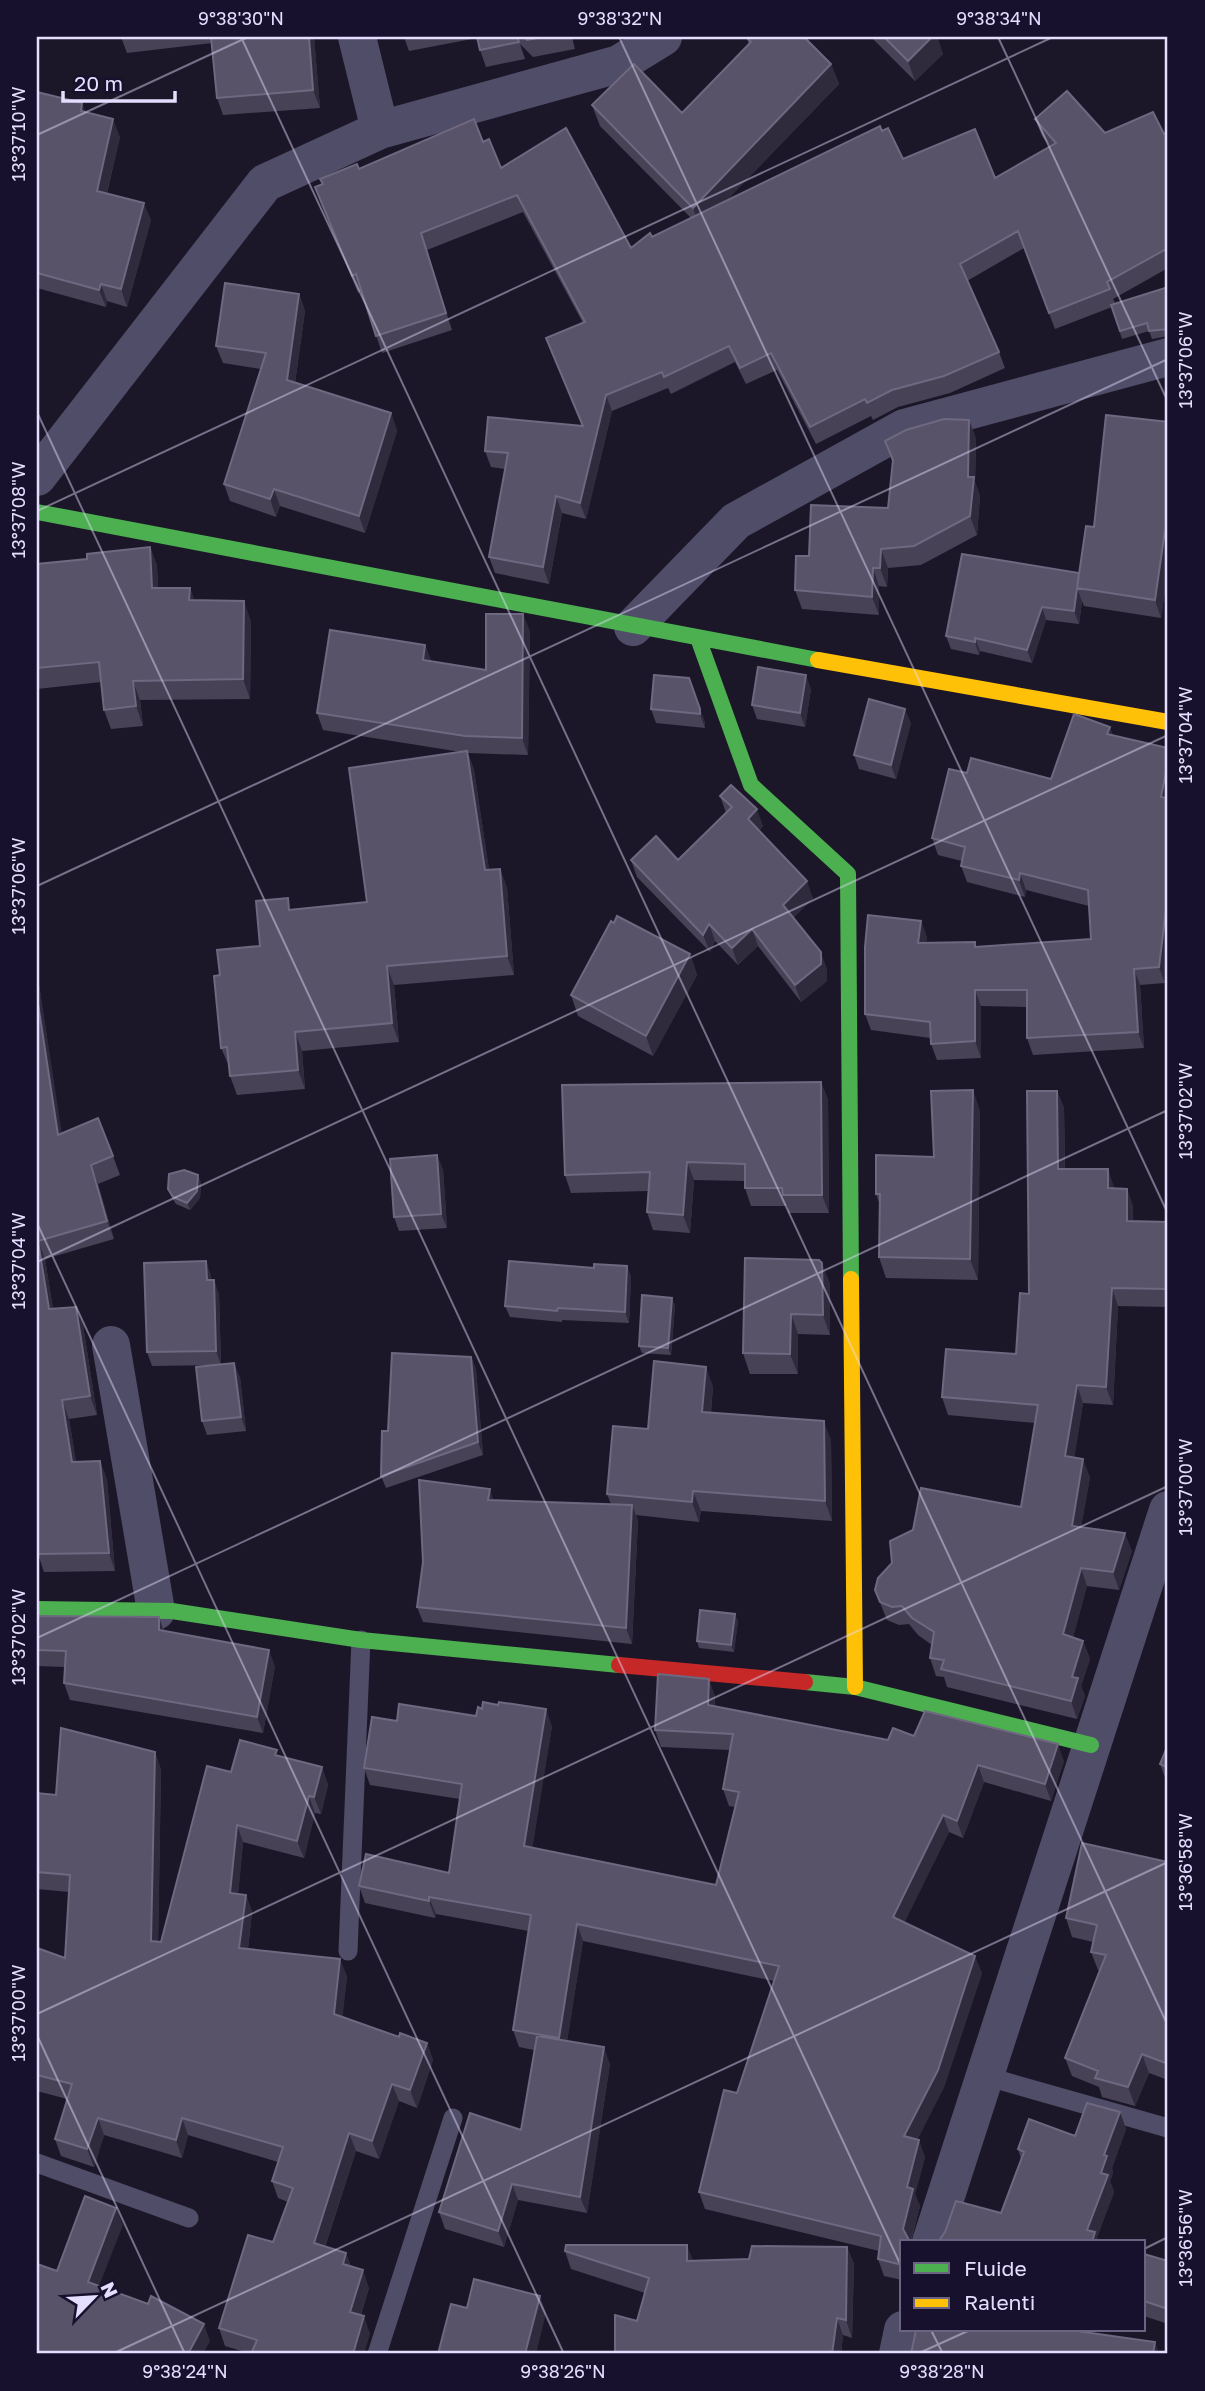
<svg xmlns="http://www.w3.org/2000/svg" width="1205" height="2391" viewBox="0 0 1205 2391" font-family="'Golos Text',sans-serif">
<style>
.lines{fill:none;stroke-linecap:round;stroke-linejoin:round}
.lane{stroke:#504d68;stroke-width:19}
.street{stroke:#504d68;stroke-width:38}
.fast{stroke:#4caf50;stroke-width:16}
.slow{stroke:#ffc107;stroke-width:16}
.jam{stroke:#c62828;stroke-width:16}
.wall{fill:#474256}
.shaded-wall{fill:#2f2a3c}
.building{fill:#585368;stroke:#6e6880;stroke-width:2}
.ticks{fill:none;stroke:#e4deff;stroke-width:2;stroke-opacity:0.45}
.neatline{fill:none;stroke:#e4deff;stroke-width:2.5}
.ticks-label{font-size:18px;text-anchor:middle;fill:#e4deff}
</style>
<rect width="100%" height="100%" fill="#1c1728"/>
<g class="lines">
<path class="lane" d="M348,1951L361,1640
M985,2076L1168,2128
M37,2163L189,2218
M377,2354L453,2118"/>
<path class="street" d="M357,37L380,130
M37,477L265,183L380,130L619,64L663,37
M633,627L736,521L904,428L1168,357
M111,1345L156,1611
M931,2242L1168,1510
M898,2354L903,2330"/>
<path class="fast" d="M37,512L818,660
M698,638L751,785L848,874L851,1279
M37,1609L172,1611L361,1640L619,1665
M805,1682L855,1687L1091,1745"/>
<path class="slow" d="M818,660L1168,722
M851,1279L855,1687"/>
<path class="jam" d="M619,1665L805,1682"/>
</g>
<path class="wall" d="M121,37H314L320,108L223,115L217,98L212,43L127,53Z
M404,37H572L575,49L533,57L520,44L525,59L486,67L480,50L477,38L409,51Z
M871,37H937L943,54L915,81Z
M747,38L831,64L839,84L726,201L882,131L903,159L995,178L1050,146L1042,136L1035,119L1105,133L1164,134L1168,132V268L1113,299L1115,303L1168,287V336L1152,339L1149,331L1122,339L1112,307L1055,329L1024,248L967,281L999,352L1005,368L950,393L898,407L873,420L871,416L816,444L777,370L746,384L735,362L671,394L668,388L612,411L586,519L562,513L549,584L495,573L489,557L505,469L491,467L485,451L582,426L546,338L583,323L523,212L427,250L452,330L382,353L361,291L358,293L315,187L359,169L483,142L501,168L631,248L691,218L600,126L592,105L682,113L749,45Z
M37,92L86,112L120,137L107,193L151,220L127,307L107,301L106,307L37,288Z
M299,294L305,311L295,383L391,413L397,431L365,533L280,506L276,517L230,501L224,484L261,369L223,363L216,346Z
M969,420L976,439L975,482L980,496L977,535L921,565L888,568L887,587L879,586V615L802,609L795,590L809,556L888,508L893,464L885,441Z
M1168,422V570L1161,618L1084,606L1082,601L1079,624L1046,620L1032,663L980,651L979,655L951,649L946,636L1079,575L1094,527Z
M150,547L157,566L158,588H190L194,600L251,621L250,699L140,700L143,726L111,729L104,710L101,682L37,689V564L87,559Z
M530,631L528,755L468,753L474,770L489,870L500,869L507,888L514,975L394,985L399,1042L302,1051L305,1089L237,1095L230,1076L229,1066L221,1048L220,975L260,946L292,909L367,902L461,752L323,730L317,713L425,645L431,661L486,670Z
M689,678L705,723V728L656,723L651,709Z
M811,689L805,727L757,719L752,705Z
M1074,714L1165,983L1140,985L1144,1048L1033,1055L1027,1038V1007L981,1006V1058L937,1060L931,1044L930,1038L871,1030L865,1014L921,921L927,938L926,942L977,947L1091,939L1089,906L1026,890L1025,897L967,882L961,866L962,861L938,855L932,838L967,773L1051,779Z
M911,723L896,779L859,769L854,755Z
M720,796L763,826L759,831L813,898L793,918L827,969V981L801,1002L758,946L738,965L715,941L710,952L637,877L631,860H678L726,813Z
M614,923L690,954L697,975L653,1056L578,1016L571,995Z
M37,971L61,1133L113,1156L120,1175L98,1184L114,1239L45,1259L53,1309L83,1325L97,1415L69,1419L76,1462L100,1461L107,1480L115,1571L44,1572L38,1554Z
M821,1082L828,1100L829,1213H789L787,1206H751L745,1188V1181L694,1180L690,1233L653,1230L647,1212L648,1191L571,1193L565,1175Z
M1057,1091L1064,1108L1065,1169L1114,1187V1189H1127L1133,1207V1221L1168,1222V1307L1118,1306L1113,1405L1083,1403L1074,1458L1090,1477L1081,1527L1132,1551L1119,1590L1087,1586L1073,1637L1083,1641L1090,1659L1081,1686L1085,1696L1077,1719L947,1687L944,1677L936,1676L930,1658L932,1645L918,1635L909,1624L899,1625L887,1620L875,1590L1021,1507L1035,1423L948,1415L942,1397L1016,1354L1029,1294Z
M980,1110L978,1280L886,1278L879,1257L880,1205L876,1194L934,1157Z
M443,1169L447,1228L399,1231L394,1217Z
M201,1182L200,1198L190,1210L176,1204L171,1196L168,1189Z
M627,1266L631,1277L629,1323L562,1320V1322L510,1317L505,1306L594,1268Z
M211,1275V1280L219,1294L221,1365L240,1377L246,1431L207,1435L202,1421L220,1365L152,1366L147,1352Z
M830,1283V1335L798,1334V1374H750L743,1353Z
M675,1305L671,1355L642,1353L639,1346Z
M471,1357L476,1369L483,1455L386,1488L381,1476L388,1431Z
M713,1386L711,1413L831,1440L832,1521L701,1511L699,1522L636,1515L638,1521L632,1644L423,1622L417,1607L494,1500L611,1504L607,1494L648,1429Z
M37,1616L159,1617L164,1630L275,1666L263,1733L70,1700L64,1683L65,1667L37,1666Z
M738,1621L734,1652L699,1648L697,1641Z
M715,1696V1706L888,1740L914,1736L1064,1761L1051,1801L984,1782L963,1838L949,1832L904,1922L982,1973L944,2087L917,2139L925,2157L915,2194L920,2206L911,2241L902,2242V2280L884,2276L878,2259L879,2251L705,2209L699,2192L737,2093L774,1981L583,1941L567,2041L610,2064L587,2213L518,2200L504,2247L445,2229L439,2212L521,2130L534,2050L519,2047L513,2030L529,1931L436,1914L435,1918L365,1903L359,1886L449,1873L460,1799L370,1785L364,1768L397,1721L476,1716L552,1726L532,1848L716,1885L735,1807L729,1806L723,1789L730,1750L661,1747L655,1730Z
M1168,1745V1783H1167L1160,1764Z
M155,1752L161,1770L158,1942H161L231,1772L279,1756L322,1767L328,1785L321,1814L315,1813L304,1858L243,1842L238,1894L246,1895L252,1912L248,1949L347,1976L342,2017L399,2037L427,2043L433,2060L417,2108L399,2101L379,2159L356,2151L325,2247L346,2253L351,2267L369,2288L361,2315L370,2334L252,2354L225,2346L219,2328L273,2242L288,2202L278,2198L272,2181L278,2162L188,2135L182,2158L104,2135L94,2167L61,2156L55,2139L67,2099L37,2091V1948L65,1958L69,1892L37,1889V1793L56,1795Z
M1168,1862V2080L1149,2073L1135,2106L1102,2097L1099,2087L1072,2076L1065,2058L1100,1971L1098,1970L1091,1952L1093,1942L1072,1937L1066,1918Z
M1120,2112L1126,2129L1112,2168L1113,2173L1110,2181L1114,2192L1097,2237L1099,2242H938L1001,2213L1021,2159L1018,2149L1075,2136Z
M847,2247L854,2264L852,2338L843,2335L841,2354H615L637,2321L645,2293L571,2269L565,2251L693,2260L749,2259Z
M1144,2254L1168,2261V2324L1144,2316Z"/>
<path class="shaded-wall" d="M309,37H314L320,108L313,90Z
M932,37H937L943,54L915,81L908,61Z
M831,64L839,84L700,228L693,208Z
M82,103L89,120L81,111Z
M113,119L120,137L103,208L97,191Z
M144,203L151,220L127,307L121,289Z
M421,233L427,250L452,330L446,313Z
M101,284L107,301L106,307L99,290Z
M299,294L305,311L293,397L287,380Z
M606,395L612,411L586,519L580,503Z
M391,413L397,431L365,533L359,516Z
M969,420L976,439L975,482L980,496L977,535L970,516L968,477Z
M274,489L280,506L276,517L270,499Z
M556,496L562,513L549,584L543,567Z
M1165,530L1168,539V570L1161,618L1155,600Z
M150,547L157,566L159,607L152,588Z
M881,549L888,568L887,587L880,568Z
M873,568L879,586V615L872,597Z
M190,588L197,607L189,600Z
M1077,588L1082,601L1079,624L1074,611Z
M244,601L251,621L250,699L243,679Z
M1042,607L1046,620L1032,663L1027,650Z
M523,614L530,631L528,755L522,738Z
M975,638L980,651L979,655L975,642Z
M425,645L432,662L423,660Z
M806,675L811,689L805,727L800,713Z
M133,681L140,700L143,726L136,706Z
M700,709L705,723V728L700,714Z
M905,709L911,723L896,779L891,765Z
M1110,727L1116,743L1107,734Z
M467,751L474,770L492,889L485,870Z
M1168,762V806L1161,797Z
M757,809L763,826L754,836L748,819Z
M500,869L507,888L514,975L507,956Z
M1020,873L1026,890L1025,897L1019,880Z
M807,881L813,898L789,922L783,905Z
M1168,892V959L1165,983L1159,967Z
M921,921L927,938L924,959L918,943Z
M709,924L715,941L710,952L703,935Z
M752,929L758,946L738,965L732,948Z
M821,952L827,969V981L801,1002L795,985Z
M690,954L697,975L653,1056L646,1036Z
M387,966L394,985L399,1042L392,1023Z
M1134,969L1140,985L1144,1048L1138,1032Z
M37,971L65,1154L58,1135L37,997Z
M975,990L981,1006V1058L975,1041Z
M295,1032L302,1051L305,1089L298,1070Z
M821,1082L828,1100L829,1213L822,1195Z
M973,1090L980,1110L978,1280L970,1259Z
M1057,1091L1064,1108L1065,1187L1058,1169Z
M437,1155L443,1169L447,1228L441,1214Z
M687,1162L694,1180L690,1233L683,1215Z
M91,1165L98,1184L114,1239L107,1221Z
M1108,1169L1114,1187L1115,1206L1108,1188Z
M198,1175L201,1182L200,1198L190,1210L187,1203Z
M1127,1189L1133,1207L1134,1238L1127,1221Z
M38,1241L45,1259L56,1328L49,1309Z
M206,1261L211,1275L212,1294L207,1280Z
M822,1263L830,1283V1335L823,1315Z
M627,1266L631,1277L629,1323L625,1312Z
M214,1280L219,1294L221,1365L216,1351Z
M1112,1288L1118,1306L1113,1405L1106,1387Z
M672,1298L675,1305L671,1355L668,1348Z
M76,1307L83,1325L97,1415L90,1396Z
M791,1314L798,1334V1374L790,1354Z
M471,1357L476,1369L483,1455L478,1442Z
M234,1363L240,1377L246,1431L241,1417Z
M706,1367L713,1386L709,1432L702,1412Z
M1077,1385L1083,1403L1072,1474L1065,1456Z
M62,1400L69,1419L79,1480L72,1462Z
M824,1421L831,1440L832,1521L825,1501Z
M1083,1459L1090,1477L1078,1544L1072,1526Z
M100,1461L107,1480L115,1571L109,1553Z
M490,1489L495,1505L488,1500Z
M693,1491L701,1511L699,1522L692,1502Z
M632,1505L638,1521L632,1644L626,1628Z
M1125,1533L1132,1551L1119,1590L1113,1572Z
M1081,1568L1087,1586L1069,1652L1063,1634Z
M735,1614L738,1621L734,1652L731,1645Z
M159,1617L164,1633L159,1630Z
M1083,1641L1090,1659L1081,1686L1085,1696L1077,1719L1071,1701L1072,1677Z
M269,1650L275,1666L263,1733L257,1717Z
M709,1679L715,1696L714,1722L708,1705Z
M546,1709L552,1726L530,1863L524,1846Z
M1058,1744L1064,1761L1051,1801L1045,1784Z
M155,1752L161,1770L158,1959L151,1941Z
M978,1765L984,1782L963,1838L957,1821Z
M322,1767L328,1785L321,1814L314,1797Z
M309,1796L315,1813L304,1858L297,1841Z
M943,1815L949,1832L899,1934L893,1917Z
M237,1825L243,1842L237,1910L230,1893Z
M246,1895L252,1912L246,1966L239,1948Z
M429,1897L436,1914L435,1918L429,1901Z
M577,1924L583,1941L565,2055L559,2038Z
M975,1956L982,1973L944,2087L911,2153L904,2136Z
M340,1959L347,1976L341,2032L334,2014Z
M427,2043L433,2060L417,2108L410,2090Z
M604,2047L610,2064L587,2213L580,2197Z
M1142,2054L1149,2073L1135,2106L1128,2087Z
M392,2084L399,2101L379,2159L372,2141Z
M1120,2112L1126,2129L1112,2168L1113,2173L1110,2181L1114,2192L1097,2237L1099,2242H1092L1087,2230L1104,2155Z
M98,2118L104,2135L94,2167L87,2149Z
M182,2118L188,2135L182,2158L176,2140Z
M349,2133L356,2151L320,2261L314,2243Z
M919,2140L925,2157L915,2194L920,2206L910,2242L903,2229L907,2187Z
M512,2184L518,2200L504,2247L498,2231Z
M116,2208L123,2225L94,2299L88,2282Z
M687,2245L694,2263L687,2261Z
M847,2247L854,2264L852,2338L846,2320Z
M346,2253L352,2271L343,2264Z
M363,2270L369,2288L356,2330L350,2312Z
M540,2296L546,2313L536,2354H525Z
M364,2316L370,2334L364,2354H353Z
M837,2318L843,2335L841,2354H832Z
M204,2324L210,2341L203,2354H188Z
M1155,2342L1159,2354H1153Z"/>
<path class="building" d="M211,37H309L313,90L217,98Z
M477,37H517L519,42L480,50Z
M523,37H544L527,40Z
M748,37H804L831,64L693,208L592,105L634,64L682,113L751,42L747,38Z
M884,37H932L908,61Z
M1067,91L1105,133L1153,112L1164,134L1168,132V248L1107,282L1110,289L1049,313L1018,231L960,264L999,352L944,376L892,390L867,403L865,399L810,427L771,353L740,368L729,346L664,377L662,372L606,395L580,503L556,496L543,567L489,557L508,453L485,451L488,417L583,426L546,338L585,322L517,195L421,233L446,313L376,336L356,274L352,276L315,187L323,184L320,179L357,164L359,169L474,119L483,142L489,139L501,168L566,128L631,248L650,233L652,237L880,126L882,131L888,128L903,159L975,129L995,178L1056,143L1035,119Z
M37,92L82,103L81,111L113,119L97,191L144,203L121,289L101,284L99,290L37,273Z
M225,283L299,294L287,380L391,413L359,516L274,489L270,499L224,484L266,353L216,346Z
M1168,287V329L1149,331L1147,323L1120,331L1111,305Z
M1106,415L1168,422V531L1165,530L1155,600L1077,588L1086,526L1094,527Z
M944,419L969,420L968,477H974L970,516L914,546L881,549L880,568H873L872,597L795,590L796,556H809L811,505L888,508L893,460L885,441L906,430Z
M150,547L152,588H190L189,600L244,601L243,679L133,681L136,706L104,710L99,662L37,668V564L87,559V554Z
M962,554L1079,573L1074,611L1042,607L1027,650L975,638V642L946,636Z
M486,614H523L522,738L465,736L317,713L330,630L425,645L423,660L486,670Z
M758,667L806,675L800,713L752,705Z
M654,675L689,678L700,709V714L651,709Z
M869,699L905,709L891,765L854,755Z
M1074,714L1110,727L1107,734L1168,748V762L1161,797L1168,798V892L1159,967L1134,969L1138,1032L1027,1038V990H975V1041L931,1044L930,1022L865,1014V947L868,915L921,921L918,943L975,942V947L1091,939L1088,890L1020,873L1019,880L961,866L965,847L932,838L949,769L967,773L971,758L1051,779Z
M467,751L485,870L500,869L507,956L387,966L392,1023L295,1032L298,1070L230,1076L227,1047L221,1048L214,976L220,975L217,950L260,946L256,901L288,898L289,910L367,902L349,768Z
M731,785L757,809L748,819L807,881L783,905L821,952V964L795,985L752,929L732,948L709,924L703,935L631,860L656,836L678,860L732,807L720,796Z
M617,916L690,954L646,1036L571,995L611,921L614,923Z
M37,997L58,1135L98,1118L113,1156L91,1165L107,1221L38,1241L49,1309L76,1307L90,1396L62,1400L72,1462L100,1461L109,1553L38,1554Z
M821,1082L822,1195H783L782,1188H745V1164L687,1162L683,1215L647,1212L650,1172L565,1175L562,1085Z
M973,1090L970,1259L879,1257L880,1194H876V1155L934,1157L931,1091Z
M1027,1091H1057L1058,1169H1108V1188L1127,1189V1221L1168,1222V1289L1112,1288L1106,1387L1077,1385L1065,1456L1083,1459L1072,1526L1125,1533L1113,1572L1081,1568L1063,1634L1083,1641L1072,1677L1078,1678L1071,1701L941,1669L944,1660L930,1658L934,1632L912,1618L902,1606L892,1607L880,1602L875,1590L878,1578L892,1563L890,1541L913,1530L921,1488L1021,1507L1038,1405L942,1397L946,1349L1016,1354L1020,1293L1029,1294Z
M437,1155L441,1214L394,1217L390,1159Z
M184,1170L198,1175L197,1191L187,1203L173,1197L168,1189L169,1174Z
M745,1258L819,1260L822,1263L823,1315L791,1314L790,1354L743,1353Z
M206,1261L207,1280H214L216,1351L147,1352L144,1263Z
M509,1261L594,1268V1264L627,1266L625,1312L558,1308L557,1311L505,1306Z
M642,1295L672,1298L668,1348L639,1346Z
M392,1353L471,1357L478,1442L381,1476L382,1431H388Z
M654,1361L706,1367L702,1412L824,1421L825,1501L693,1491L692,1502L607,1494L613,1426L648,1429Z
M234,1363L241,1417L202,1421L196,1367Z
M419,1480L490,1489L488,1500L632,1505L626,1628L417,1607L423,1562Z
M700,1610L735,1614L731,1645L697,1641Z
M37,1616L159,1617V1630L269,1650L257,1717L64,1683L66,1651L37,1650Z
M658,1674L709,1679L708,1705L888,1740L893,1728L914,1736L925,1711L1058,1744L1045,1784L978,1765L957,1821L943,1815L893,1917L975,1956L938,2070L904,2136L919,2140L907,2187L913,2189L903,2229L909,2240L913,2242H902V2265L878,2259L881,2236L699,2192L724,2090L737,2093L779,1966L577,1924L559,2038L513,2030L531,1915L429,1897V1901L359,1886L366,1854L449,1873L462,1784L364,1768L372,1717L397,1721L399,1704L476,1716L478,1707L482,1709L483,1702L498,1705L499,1702L546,1709L524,1846L716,1885L739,1792L723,1789L733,1734L655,1730Z
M61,1728L155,1752L151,1941L161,1942L207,1766L231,1772L240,1740L277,1750L275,1755L322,1767L314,1797L309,1796L297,1841L237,1825L230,1893L246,1895L239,1948L340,1959L334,2014L399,2037L400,2033L427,2043L410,2090L392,2084L372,2141L349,2133L314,2243L346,2253L343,2264L363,2270L350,2312L364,2316L353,2354H251L257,2340L219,2328L248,2235L273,2242L293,2188L272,2181L283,2147L182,2118L176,2140L98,2118L87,2149L55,2139L72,2084L37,2075V1948L65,1958L70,1875L37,1872V1793L56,1795Z
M1168,1745V1768L1160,1764Z
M1082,1843L1168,1862V2064L1142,2054L1128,2087L1095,2078L1098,2071L1065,2058L1106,1955L1091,1952L1097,1925L1066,1918Z
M537,2036L604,2047L580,2197L512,2184L498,2231L439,2212L470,2113L521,2130Z
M1087,2103L1120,2112L1104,2155L1107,2156L1101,2173L1108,2175L1087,2230L1095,2232L1092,2242H1094H938L945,2232L956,2201L1001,2213L1024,2152L1018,2149L1029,2119L1075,2136Z
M85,2196L116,2208L88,2282L148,2304L151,2296L204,2324L188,2354H43L37,2352V2264L57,2271Z
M566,2245H687V2261L749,2259L752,2246L847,2247L846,2320L837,2318L832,2354L663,2353V2354H615V2315L637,2321L649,2278L565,2251Z
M1144,2254L1168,2261V2309L1144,2301Z
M474,2279L540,2296L525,2354H438L451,2304L467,2308Z
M916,2330H1070L1155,2342L1153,2354H911Z"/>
<path class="ticks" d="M241,37L1168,2026M619,37L1168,1214M998,37L1168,402M37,135L248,37M37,412L902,2268M37,511L1053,37M37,886L1168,359M37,1223L564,2354M37,1262L1168,735M37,1638L1168,1110M37,2014L1168,1486M37,2035L185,2354M1144,2249L1168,2237M931,2330L943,2354M112,2354L1168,1862M917,2354L970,2330"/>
<rect width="1205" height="2391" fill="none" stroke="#18112e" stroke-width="77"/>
<rect x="900" y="2240" width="245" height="91" fill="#18112e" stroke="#6a6382" stroke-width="2"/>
<rect x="914" y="2263" width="35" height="10" fill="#4caf50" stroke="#6a6382" stroke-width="2"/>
<text x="964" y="2276" font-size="21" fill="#e4deff">Fluide</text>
<rect x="914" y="2298" width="35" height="10" fill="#ffc107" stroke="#6a6382" stroke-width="2"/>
<text x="964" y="2310" font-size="21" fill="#e4deff">Ralenti</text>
<g transform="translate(94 2297) rotate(65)" stroke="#18112e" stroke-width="5" paint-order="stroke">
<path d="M0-5L12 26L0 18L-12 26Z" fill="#e4deff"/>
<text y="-10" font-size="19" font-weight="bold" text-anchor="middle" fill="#e4deff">N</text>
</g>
<path d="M63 91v10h112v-10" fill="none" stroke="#e4deff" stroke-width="3.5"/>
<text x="74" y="91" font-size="21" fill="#e4deff" stroke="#18112e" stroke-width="5" paint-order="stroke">20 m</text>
<rect x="38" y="38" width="1128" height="2314" class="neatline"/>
<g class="ticks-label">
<text x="241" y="25">9°38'30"N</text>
<text x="620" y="25">9°38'32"N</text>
<text x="999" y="25">9°38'34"N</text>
<text transform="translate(19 134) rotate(-90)" y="6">13°37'10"W</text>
<text transform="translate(1186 360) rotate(-90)" y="6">13°37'06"W</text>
<text transform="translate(19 510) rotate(-90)" y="6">13°37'08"W</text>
<text transform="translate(1186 735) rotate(-90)" y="6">13°37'04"W</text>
<text transform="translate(19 886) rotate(-90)" y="6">13°37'06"W</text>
<text transform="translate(1186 1111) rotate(-90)" y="6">13°37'02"W</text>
<text transform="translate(19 1261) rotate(-90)" y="6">13°37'04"W</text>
<text transform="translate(1186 1487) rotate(-90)" y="6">13°37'00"W</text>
<text transform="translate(19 1637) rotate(-90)" y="6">13°37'02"W</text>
<text transform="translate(1186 1862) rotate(-90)" y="6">13°36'58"W</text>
<text transform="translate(19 2013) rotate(-90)" y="6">13°37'00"W</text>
<text transform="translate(1186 2238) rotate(-90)" y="6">13°36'56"W</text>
<text x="185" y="2378">9°38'24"N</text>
<text x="563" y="2378">9°38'26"N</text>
<text x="942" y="2378">9°38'28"N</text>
</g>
</svg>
